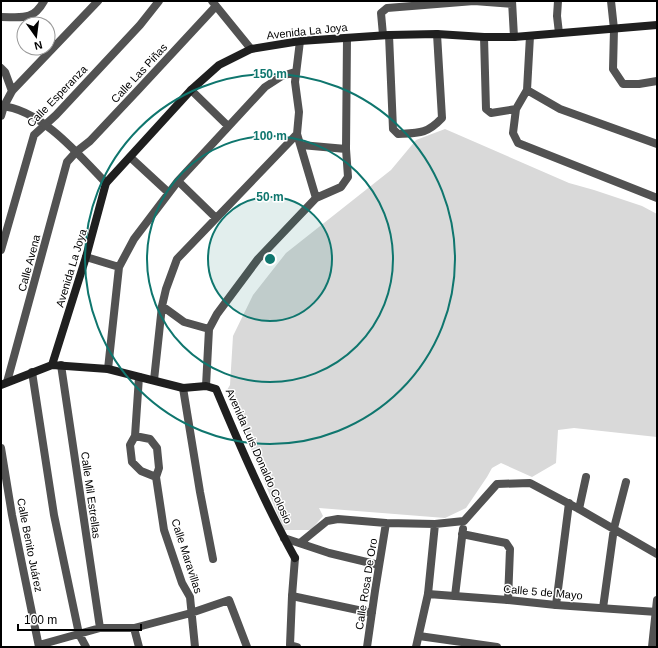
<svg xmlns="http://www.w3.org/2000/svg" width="658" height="648" viewBox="0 0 658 648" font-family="Helvetica,sans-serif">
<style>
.green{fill:#d9d9d9}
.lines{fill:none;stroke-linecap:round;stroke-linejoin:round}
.minor{stroke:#525252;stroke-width:8}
.tertiary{stroke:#525252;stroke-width:8}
.secondary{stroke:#1f1f1f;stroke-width:8}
.ring{fill:none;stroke:#0f766e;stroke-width:2}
.labels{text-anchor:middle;stroke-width:3;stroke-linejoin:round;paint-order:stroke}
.street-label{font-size:11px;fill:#000;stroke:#fff}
.centre{fill:#0f766e;stroke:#fff;stroke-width:2}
.ring-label{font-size:12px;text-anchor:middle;font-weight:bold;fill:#0f766e;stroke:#fff;stroke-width:3;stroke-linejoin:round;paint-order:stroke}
</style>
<rect width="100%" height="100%" fill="#fff"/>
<path class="green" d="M445,129L569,183L594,190L642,206L657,214V437L574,428L558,430L556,463L532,477L501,463L492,468L487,477L466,508L445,518L319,508L323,516L311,530H284L227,390L230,385L233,336L253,295L286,253L391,170L416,140Z"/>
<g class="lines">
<path class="minor" d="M212,1L251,49
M512,1L514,37
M558,1L557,16L559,33
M611,1L614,29L613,69L623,84H639L657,81
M1,17C22,17 33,21 44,1
M383,35L381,13L387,8L474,1L512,4
M389,35L393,129L398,134C419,133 427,134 442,118L437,34
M530,36L527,90L516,109L513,133L518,143L657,198
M484,37L486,109L491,113L516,109
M1,68L5,72L12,91
M191,90L228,126
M527,90L560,109L657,144
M1,116L4,106L12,91L98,1
M297,134L316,198
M301,145L346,149
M130,157L169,193
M178,181L216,218
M1,250L34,135L56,115L140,25L159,1
M86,257L119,267
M162,306L184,322L209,329
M61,365L100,628
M108,369L119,267L134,239L178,181L265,87L282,76L295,72
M32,372L54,515L79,634L86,647
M139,377L135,436L150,439L157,448L159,468L156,477L164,530L182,583L190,597L195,647
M154,380L162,306L166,289L177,259L297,134L299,112L295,82L300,41
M7,382L67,162L76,152L90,141L139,89L216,6
M206,386L209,329L217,314L258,259L316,198L341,187L348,177L346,149L347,38
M183,388L200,492L213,559
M135,436L130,445L132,462L141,471L156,477
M1,448L12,515L39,647
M579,509L586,477
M462,534L506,543L510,549L508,600
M284,538L329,553L379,565
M300,543L327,521L338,519L386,523L435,524L464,521L497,484L530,483L579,509L657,554
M428,594L435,524
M292,596L372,613
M455,596L463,529
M556,605L569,503
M603,608L614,528L626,482
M134,628L139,647
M419,636L497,647
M39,645L100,628H134L191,613L229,600L247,647
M367,647L375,591L386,523
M652,647L657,600"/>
<path class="tertiary" d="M1,106C41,109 80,156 106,183
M295,558L292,596L290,645L297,647
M416,647L428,594L508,600L556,605L657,612"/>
<path class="secondary" d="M52,365L86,257L106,183L191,90L219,65L251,49L300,41L389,35L437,34L484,37H514L657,25
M1,385L52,365L108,369L183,388L206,386L216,389C240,446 265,504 295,558"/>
</g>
<circle cx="270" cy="259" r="62" fill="#0f766e" fill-opacity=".12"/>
<g class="ring">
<circle cx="270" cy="259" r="62"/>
<circle cx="270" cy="259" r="123"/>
<circle cx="270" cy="259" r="185"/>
</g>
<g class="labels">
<g class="street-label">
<text transform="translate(307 31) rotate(-6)" y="4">Avenida La Joya</text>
<text transform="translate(139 73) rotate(-47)" y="4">Calle Las Piñas</text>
<text transform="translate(57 96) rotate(-46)" y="4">Calle Esperanza</text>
<text transform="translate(29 263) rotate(-75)" y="4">Calle Avena</text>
<text transform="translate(71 268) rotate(-73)" y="4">Avenida La Joya</text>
<text transform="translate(259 456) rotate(66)" y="4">Avenida Luis Donaldo Colosio</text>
<text transform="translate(91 495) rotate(82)" y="4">Calle Mil Estrellas</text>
<text transform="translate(30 545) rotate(79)" y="4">Calle Benito Juárez</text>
<text transform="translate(187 556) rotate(72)" y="4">Calle Maravillas</text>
<text transform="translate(366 584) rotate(-81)" y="4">Calle Rosa De Oro</text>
<text transform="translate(543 592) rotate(5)" y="4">Calle 5 de Mayo</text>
</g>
</g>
<circle cx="270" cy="259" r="6" class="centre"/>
<g class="ring-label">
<text x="270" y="78">150 m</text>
<text x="270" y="140">100 m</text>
<text x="270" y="201">50 m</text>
</g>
<rect width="658" height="648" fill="none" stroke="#000000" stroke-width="4"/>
<g transform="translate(36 36) rotate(166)"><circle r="19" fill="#ffffff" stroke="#999999"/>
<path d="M0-3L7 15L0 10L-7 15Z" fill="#000000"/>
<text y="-6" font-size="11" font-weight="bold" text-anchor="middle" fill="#000000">N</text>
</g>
<path d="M18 624v6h123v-6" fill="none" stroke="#000000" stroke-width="2"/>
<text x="24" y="624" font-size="12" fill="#000000" stroke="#ffffff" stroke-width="3" paint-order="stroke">100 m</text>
</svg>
